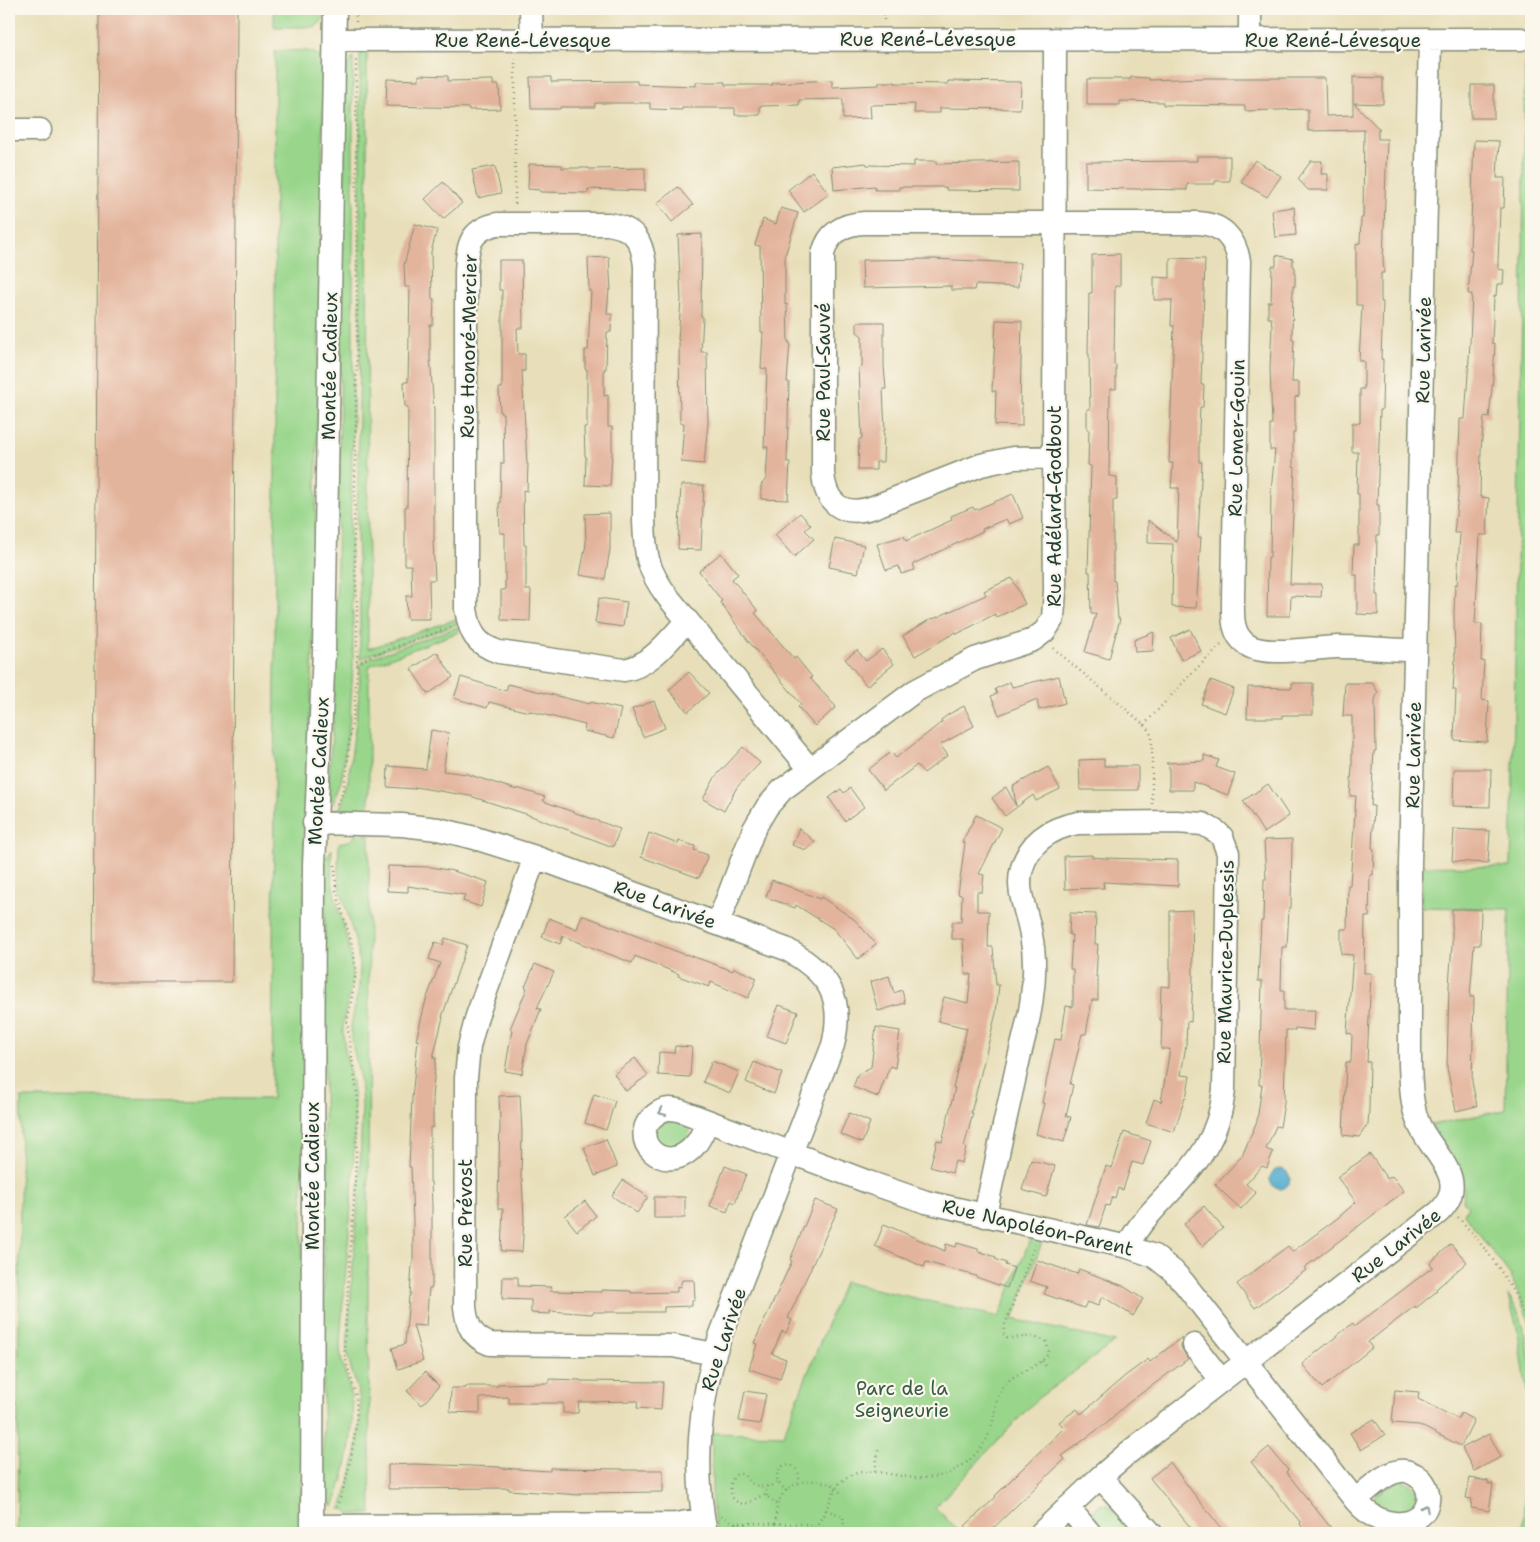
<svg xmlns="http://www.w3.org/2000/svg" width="1540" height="1542" viewBox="0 0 1540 1542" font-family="'Shantell Sans',sans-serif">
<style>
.green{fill:#99d68b;stroke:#5c8a60}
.water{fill:#4faacd;stroke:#377480}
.building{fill:#e3b49c}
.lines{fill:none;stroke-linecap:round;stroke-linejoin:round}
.minor-casing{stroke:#848e77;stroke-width:25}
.path{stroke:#848e77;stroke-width:2.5;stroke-dasharray:1 4;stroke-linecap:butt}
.minor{stroke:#fff;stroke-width:22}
.oneway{stroke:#8f9e9a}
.labels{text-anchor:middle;stroke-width:4.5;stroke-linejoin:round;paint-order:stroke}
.street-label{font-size:19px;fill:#1f3d34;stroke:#fbf7ec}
.park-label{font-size:19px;fill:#375c45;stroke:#fbf7ec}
</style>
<rect width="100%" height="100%" fill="#fbf7ec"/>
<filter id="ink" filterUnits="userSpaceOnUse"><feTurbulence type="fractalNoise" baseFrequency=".02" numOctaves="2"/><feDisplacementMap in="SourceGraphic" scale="10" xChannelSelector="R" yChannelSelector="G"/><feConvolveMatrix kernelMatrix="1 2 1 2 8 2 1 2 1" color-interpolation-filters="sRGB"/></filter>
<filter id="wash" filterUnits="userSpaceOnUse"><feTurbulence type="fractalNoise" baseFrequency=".0096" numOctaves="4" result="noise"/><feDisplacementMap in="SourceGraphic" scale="20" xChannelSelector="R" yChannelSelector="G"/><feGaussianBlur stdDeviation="1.12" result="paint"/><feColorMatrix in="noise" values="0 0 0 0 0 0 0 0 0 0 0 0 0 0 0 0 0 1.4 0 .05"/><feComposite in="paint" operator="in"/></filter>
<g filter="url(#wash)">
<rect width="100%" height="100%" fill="#e8dfba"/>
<path class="green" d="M274,9H325C324,18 323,23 314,27H274Z
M1528,9H1531V1326L1511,1276L1464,1214L1468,1205L1463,1201L1464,1192L1462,1170L1431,1125L1505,1110L1509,909L1421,907L1422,866L1511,867L1523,260L1525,51Z
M275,51C289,52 319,45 324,63L313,651L304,847L301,1533H17L21,1098L272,1099L275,666Z
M367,51L368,649L456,619L457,624L369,655L360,660V607L357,536L360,348V53Z
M353,57V417L350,535L353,621V665L350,717L341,783L334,803L328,792L333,718L337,565L346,69Z
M458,627L459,632L369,666V814H355L340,808C350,784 349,768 353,743C357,717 360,691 360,664L370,658Z
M369,834L368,1319L371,1514H350L346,1510L340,1509C352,1484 364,1423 359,1396C355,1379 348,1364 347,1347L360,1171L362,1106L360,1079L351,1037V1026L359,987L360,966L355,940L340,887L338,870L339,843L352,840L355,835Z
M332,849C331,861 331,874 333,886C338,915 351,942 352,971C353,992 343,1010 343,1031C344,1056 354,1080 354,1105C356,1185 345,1264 340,1343C340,1365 348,1377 351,1396C356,1425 346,1480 333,1506L324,1496L323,1487L325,860Z
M668,1118L690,1126C691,1135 684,1141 678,1148L665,1149L655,1140L657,1125Z
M1031,1237L1043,1240L1013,1319L1115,1342L1037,1399L935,1507L960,1533H716L712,1500V1433L783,1435L844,1282L999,1317Z
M1508,1295C1536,1332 1531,1393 1531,1437C1531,1469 1531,1501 1531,1533H1523L1528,1398L1518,1332Z
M1400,1479C1403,1481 1408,1482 1411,1484C1421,1492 1418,1509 1406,1512C1394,1516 1382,1509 1372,1503V1500L1374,1496Z
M1106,1504L1116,1511L1136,1533H1104L1096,1523L1093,1512L1099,1505Z"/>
<path class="water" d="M1270 1179a10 10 0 1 1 20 0a10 10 0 1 1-20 0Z"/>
<g id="blocks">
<path class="building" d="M99,9H237L232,982H93Z
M419,75L448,76V81L493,80V85H499L500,109L469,110V108L386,106L387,79L419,80Z
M530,77H551V82L637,81V84L696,86V82H725V85H773L772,83L832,80V87L879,85V82H895V83L948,84V81L1021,82L1020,109L940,108V113H914L915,104L870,105L871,118L843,119V99L799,100V105L760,106V115H735V108H682V110L650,109V103H595V107H560V109H531Z
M1131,77L1149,78V80L1204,78H1325L1326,116L1353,115V77L1383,78V104L1354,103L1380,130H1378V139H1387L1383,260L1384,273H1381V302H1383L1381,359H1383L1382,410H1380L1377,505H1379V535H1377L1376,595H1378V615L1357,614V575H1353L1354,545H1359V494H1357L1358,452H1352V423H1360V389H1364V361H1359L1362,305H1356V244L1360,243L1361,218H1363L1364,130L1308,131V109L1245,111V106L1163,105V102L1120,101V105H1087V79H1131Z
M1471,85H1494V118H1471Z
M1474,140L1499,141L1497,178H1505L1504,208H1500L1498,263V269L1504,270L1503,284H1497L1496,296H1494L1492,343L1495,344L1493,377L1489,418L1484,417L1481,450L1480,497L1489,498L1487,535H1480L1475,624H1482L1481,661H1484L1482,700L1489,701L1487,742L1454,740L1456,690H1453L1455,661L1454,613L1455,584L1457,585L1460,533H1454L1458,496L1460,419H1465L1470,343L1472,294H1468L1472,250H1470Z
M1197,156H1230V181H1215V184H1187V190L1086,188V162L1197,161Z
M1255,160L1281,176L1267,197L1241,182Z
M914,161H936V164L1019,162V191L946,190V187H899V190H875V186L834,190L832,167L866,163L867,165L914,166Z
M1311,161H1322L1321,174H1328V190H1308L1298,179Z
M529,164L562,165V168H589V169L645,168V191L588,189V193L540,192V190L528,189Z
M495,166L501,193L478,198L472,170Z
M812,171L829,194L804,212L788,190Z
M443,182L462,203L443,219L425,199Z
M678,187L693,205L672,222L657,203Z
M1294,207L1296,235L1275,237L1272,210Z
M781,208L798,213L785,256V305L787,304L788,342H790L787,382H789L787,462H790L788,500L761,499V485L766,479L768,447H764L767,369L761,368L763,332H761L760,246L755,245L763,219L776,224Z
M415,224L437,230L431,252L432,299H434L433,325H430V357L434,411V541H433L435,580H429L430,619H407L406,596H412L411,565H405V507H407L408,407H405L404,382H408L410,287H405L404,265Z
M702,234L701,316L703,317L701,352H707L708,423L704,464L681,462L684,423H680L679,340H678L681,300L678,235Z
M1120,254V286H1115L1114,365H1116V389H1110L1109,476L1117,477V500H1113V581H1115L1118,618L1120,619L1109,659L1085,652L1096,614H1091L1090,572H1088L1091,466L1088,465L1089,429H1087V409H1090L1089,354H1088L1089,293H1092V255Z
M1276,255L1293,259V266L1295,267V286H1293L1292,340H1294L1292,382H1299V396L1295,397V433H1293V467H1295L1290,584H1322L1321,597L1291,596L1290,616H1267L1268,557H1270L1271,492L1275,450H1270V424H1272L1270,368L1272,326L1271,318H1268V302H1271L1272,266H1276Z
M609,257L611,290H609L607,314H612L611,332H607L606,369H604V396L608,395V427H612V456L610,486L585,485L586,456H585L584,427H587V369H585V350H588L591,291H589L588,258Z
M1170,258L1205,259L1201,385H1204L1203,407H1200L1199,429V462H1202L1198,537H1201L1196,608L1172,607L1173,544L1148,543V520L1177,542L1179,488H1171L1173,463H1169L1174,326H1171L1172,300H1154V277L1170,278Z
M934,259L1020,263L1018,287L975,285L974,290H951V286L863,288L862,260Z
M499,260H522L523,328H517L518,354H525V371H522L527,464H528L527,491L523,490L524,545H526V590H531L530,621L501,620V590H505V533H500L499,503H500L501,463H504L503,413H500L499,388H502V290H499Z
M996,320L1022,321L1020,404H1022V426L995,425L996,391H992Z
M857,322H884V366L886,389H883L885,430H884L883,462H876V470H858L859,439H862L859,368L862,367V336L857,332Z
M681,485H704L701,550L678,549Z
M1013,494L1023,518L1009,524L1006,519L982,529L983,531L913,564L915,570L901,574L899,566L886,570L877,544L904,536L906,541L952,520L951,516L973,507L975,510Z
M610,513V549L605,579L580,575L586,544L585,514Z
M800,513L811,525L805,530L814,539L794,557L775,535Z
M835,539L864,545L858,573L829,567Z
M721,553L738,574L732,579L758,611L755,613L794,659L796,657L812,677L810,678L836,707L815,726L798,707L801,704L749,642L720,602L722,601L699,571Z
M1012,578L1025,604L997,617L995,614L957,634L956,632L915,656L903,636L932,618L933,619L986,595L984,591Z
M599,598L627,602L623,627L595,623Z
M1190,629L1201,651L1181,660L1171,638Z
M1154,632L1153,651L1135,652L1134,640Z
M882,649L894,664L867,686L845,659L857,650L866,661Z
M437,652L453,677L428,694L411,669Z
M689,672L709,693L688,712L669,690Z
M1059,676L1065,703L1039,710L1037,699L999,715L991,696L997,694L995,689L1010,682L1012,687Z
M461,677L506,691L508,684L590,704V702L621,709L614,738L584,731L585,725L530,711L529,712L489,702L487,708L454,698Z
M1211,680L1234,689L1225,713L1201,704Z
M1292,683H1313V715H1282V718H1247L1248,687L1292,688Z
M1345,683H1372L1378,692L1375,700L1376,751H1374L1371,806H1374L1372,848L1374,849L1373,875H1370L1369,917H1365L1364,973H1371L1367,1062H1370L1369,1109L1368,1124L1359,1137L1343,1135L1346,1062H1351L1352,1034L1347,1033L1353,955L1341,954V929H1347L1348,885H1350L1356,796H1350L1352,766V716H1343Z
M654,701L665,728L643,737L632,709Z
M964,706L974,726L940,745L948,755L924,773L917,765L884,790L868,770L891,752L896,758L942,722L941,720L949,714Z
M431,730L449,733L443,771L467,774L517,790V788L545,797L543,801L620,829L613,847L526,814L470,796L415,787V789L387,787L388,766L426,769Z
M743,747L760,763L737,787L724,811L703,799L716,776Z
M1204,755L1219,760L1216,767L1235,774L1228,795L1193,782V790H1169V766L1166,763L1204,761Z
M1104,759V766H1138V790H1080L1079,760Z
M1048,767L1060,789L1036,801L1033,795L1005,816L992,798L1006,787L1016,806L1013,786Z
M1454,769H1491L1490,807L1453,806Z
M1268,784L1289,816L1264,833L1243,801Z
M850,788L864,807L845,821L829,798L841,789L844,793Z
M976,815L1002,828L979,874L984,875L982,892H977V911H989L988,947H993L996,985H999L996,1013L971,1113H973L964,1147L966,1148L962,1163L955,1161L952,1173L930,1167L937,1140L942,1142L955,1088H953L967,1028L938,1021L944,997L968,1003L971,974H965L963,939H952V922H961L962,895L958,894L965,843L962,842Z
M799,828L815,842L806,850L792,845Z
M1454,829L1490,831L1488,863L1452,861Z
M649,833L678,844L679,841L695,846L694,850L708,855L699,878L641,857Z
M1292,839L1291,908H1289L1287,947H1282L1281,990H1284V1010H1315L1314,1030L1295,1028V1030H1286L1284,1103L1280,1127L1276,1126L1266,1149L1273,1152L1267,1168L1262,1166L1246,1184L1256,1193L1241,1209L1215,1185L1242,1156L1257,1121L1262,1085H1259L1262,981H1258L1261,921H1263L1264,879H1266L1264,840Z
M1092,855V857L1103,858L1178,860V886L1103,882L1104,888L1065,889L1064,856Z
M388,866L431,867L453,871L488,882L481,907L463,901L465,895L408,886V892L387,891Z
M772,880L820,899L821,897L855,920L876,944L858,959L834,929L796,905L795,908L766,897Z
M1452,909H1481L1480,945H1474L1470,997H1474L1472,1082L1477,1106L1456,1111L1447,1068L1449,985L1452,945Z
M1192,910L1193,976L1191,1022L1187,1021L1186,1045L1181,1075L1190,1076L1186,1098H1185L1174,1132L1146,1123L1154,1099L1161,1102L1170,1049H1161L1162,1020H1160L1161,986L1170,987V911Z
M1070,913L1096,914L1095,944H1098L1096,977H1098V1000H1092L1086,1034H1082L1070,1084L1073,1085L1066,1116L1071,1117L1064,1142L1036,1134L1044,1103H1042L1055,1039L1061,1040L1066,1006L1073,1007V969H1070L1072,935H1069Z
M582,915L686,955V954L733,971L734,968L757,978L748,998L711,982L709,987L678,976L679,974L635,956L632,963L563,936L560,944L542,937L549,918L577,929Z
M445,938L467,945L442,1017H443L433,1058H436L432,1098H433V1127H430V1182H431L432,1206V1288H429L426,1326L413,1325L423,1361L398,1369L392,1348L405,1344L409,1296H410L412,1264H413V1222L411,1167H409L412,1098L418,1040H416L426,1000L440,963L429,959L435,942L443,945Z
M535,964L554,972L537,1008L541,1009L527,1044L522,1074L505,1071L512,1030L510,1029L527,988L525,987Z
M889,976L894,993L902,990L905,1003L878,1011L870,982Z
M779,1005L798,1012L786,1043L767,1036Z
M876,1027L900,1031L895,1068L890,1066L878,1097L853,1087L858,1074L871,1067Z
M675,1046L692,1047L690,1077L658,1075L659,1052L674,1053Z
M635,1058L648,1075L626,1091L614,1074Z
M712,1061L739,1072L730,1093L703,1082Z
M754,1062L782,1073L774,1094L746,1082Z
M594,1094L615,1101L606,1130L585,1123Z
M520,1095L522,1132L521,1179H522L524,1219L522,1252L501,1251L503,1209H498V1196L500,1123L499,1096Z
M849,1113L870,1122L862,1143L840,1134Z
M1124,1132L1151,1141L1143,1165L1132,1162L1123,1190L1118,1188L1115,1198L1112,1197L1109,1206L1106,1205L1099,1227L1087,1225L1106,1166L1112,1168Z
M606,1139L617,1167L595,1176L584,1148Z
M1370,1154L1387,1179L1392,1176L1404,1191L1304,1268L1306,1270L1255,1308L1237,1284L1288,1246L1292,1252L1339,1217L1356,1202L1337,1177Z
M1031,1160L1055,1166L1046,1197L1022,1190Z
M725,1166L746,1174L735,1203L731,1201L727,1212L710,1206Z
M623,1180L648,1197L637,1213L612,1196Z
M654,1197H685V1218H654Z
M815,1200L838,1209L788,1318L792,1320L786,1333L782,1331L772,1354L786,1359L780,1379L749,1369L757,1344L754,1343L792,1261L790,1260Z
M585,1201L596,1216L577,1231L565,1216Z
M1204,1206L1223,1228L1202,1246L1184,1224Z
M884,1224L945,1251L946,1244L956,1247L957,1243L978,1249V1251L996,1257L995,1259L1006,1263L1005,1265L1014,1268L1007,1288L976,1277V1276L926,1262L924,1267L875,1246Z
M1451,1244L1467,1262L1436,1289L1437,1291L1416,1308L1415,1306L1368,1342L1372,1348L1322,1388L1302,1364L1353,1323L1355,1326L1433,1267L1430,1263Z
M1037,1260L1077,1274L1079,1269L1123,1286L1143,1299L1133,1316L1102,1296L1098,1306L1087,1302L1084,1308L1044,1294L1047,1287L1030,1281Z
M503,1277H518V1286L551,1287L550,1291L602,1292V1290L631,1291V1293L677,1292V1286L680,1287L682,1280H694L695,1300H692V1306L664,1307V1312H593L592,1314L550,1311V1314L531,1313V1300L502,1299Z
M1182,1337L1181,1347L1188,1359L1127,1404L1105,1424L1062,1456L1065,1459L988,1533H972L965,1526L996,1497L995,1496L1028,1463L1064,1428L1059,1422L1077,1409L1081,1414L1125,1376L1148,1359L1150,1362Z
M425,1372L439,1386L422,1405L407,1391Z
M549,1379L580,1380V1381L663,1382L661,1410L637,1408L638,1401L579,1402L578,1413H563V1403H509V1397L480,1398V1413L450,1412L451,1388H466V1386H498V1384L549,1383Z
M1395,1390L1419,1392L1418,1399L1458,1419L1461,1413L1474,1420L1461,1446L1419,1425L1392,1423Z
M745,1391L766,1394L760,1424L739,1421Z
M1374,1419L1385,1435L1361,1450L1350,1433Z
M1489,1434L1501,1457L1474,1471L1462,1448Z
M1269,1447L1288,1470L1286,1472L1335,1533H1306L1300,1524L1301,1523L1251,1462Z
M1170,1462L1190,1489L1225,1533H1195L1150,1478Z
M414,1464L500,1467V1468L550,1471V1468L623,1469V1470H663V1492L580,1493V1495L509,1490V1488L388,1489V1465Z
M1470,1478L1488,1481V1484H1493L1489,1511L1471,1508L1472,1499L1466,1498Z"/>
</g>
</g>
<g filter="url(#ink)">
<use href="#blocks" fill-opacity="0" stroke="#848e77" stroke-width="1"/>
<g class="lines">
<g class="minor-casing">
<path id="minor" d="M531,9L532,40
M335,40L1521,39
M1250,40V9
M9,130H40
M1054,457L1013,458L981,465L871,508C841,517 825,502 823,473V254C828,233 843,224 864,223H1198C1222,224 1235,238 1239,261L1233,598C1233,615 1231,633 1246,644C1263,658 1316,647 1338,647C1363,647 1389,650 1415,650
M687,621C669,639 651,666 624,670L499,652C475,644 470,633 466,609V272C467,247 469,230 497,224H608C635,228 642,240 645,266L644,521C645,554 647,569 667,596L809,768
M314,823L402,825L438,829L475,838L535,857L786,949C828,973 845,996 833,1045L721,1334C699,1397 693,1468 706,1533
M535,857L477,1016L469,1047L466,1078L465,1307C467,1326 472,1337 490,1344L673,1346L714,1354
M718,923L754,829L767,807L782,790L915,691L975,659L1033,640L1045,631L1053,618L1055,591L1054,457L1055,39
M708,1121C704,1129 701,1138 695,1145C665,1180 625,1138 655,1115C665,1107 673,1108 684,1112L868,1182L926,1202L1128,1247L1154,1256L1173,1271L1184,1283L1355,1500C1367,1514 1383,1525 1402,1523C1425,1522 1437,1497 1421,1479C1415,1474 1408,1470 1400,1471C1384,1473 1368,1490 1355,1500
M985,1216C995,1166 1006,1116 1017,1067C1022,1043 1030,1020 1032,996C1035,976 1035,955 1031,935C1028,913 1015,891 1022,868C1030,841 1051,828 1078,823L1176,822L1203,824L1217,832L1222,837L1228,853L1224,1089C1219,1144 1192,1168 1157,1206C1145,1219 1134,1231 1128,1247
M1194,1345L1221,1380
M1100,1477L1151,1533
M1068,1507L1090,1533
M312,1526L676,1524L703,1519
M312,1533L314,865L324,651L335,9
M1041,1533L1100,1477L1128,1453L1439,1212C1473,1179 1429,1152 1418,1122C1411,1104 1411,1084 1410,1065V864L1430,40"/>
</g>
<path class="path" d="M884,9V22
M356,22V9
M515,58V205
M1053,648L1148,728L1152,737V805
M357,664L370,656L452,627
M1144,725L1191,674L1221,645
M337,804L342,794L347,771L349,742L354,711L357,672V607L354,539L357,344L356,60
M335,865L336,890L353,948L356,974L347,1023L358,1100L355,1182L344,1347C345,1363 351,1376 355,1392C361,1416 348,1485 336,1507
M1458,1217C1489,1252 1521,1292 1531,1339
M1042,1361L1048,1369
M875,1471L879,1447
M835,1489L842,1493
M787,1491C776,1483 773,1475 783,1466L791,1465L798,1471L800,1483
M767,1496L766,1491L768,1486
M777,1504L765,1495C756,1496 749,1506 740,1503C726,1500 729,1473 740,1474C744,1474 747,1478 749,1481C758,1489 768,1487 778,1483
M826,1510L843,1516L844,1528L842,1533
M721,1516L735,1523L724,1531
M735,1523L805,1524L810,1525L822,1533
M775,1524C776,1517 776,1508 779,1501C788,1478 818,1477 837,1487
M815,1528C820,1520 825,1513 828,1505C832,1497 834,1488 841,1482C861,1462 893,1477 917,1478C934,1479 954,1473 967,1462C978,1453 989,1439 992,1425C995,1413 995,1399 1002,1388C1013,1371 1039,1370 1049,1352L1046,1341C1028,1334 1024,1338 1007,1338L1004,1334V1327L1035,1245
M839,1528L841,1533"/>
<use href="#minor" class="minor"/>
</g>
<defs><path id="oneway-chevron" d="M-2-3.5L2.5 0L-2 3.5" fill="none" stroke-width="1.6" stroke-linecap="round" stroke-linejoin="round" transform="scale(1.25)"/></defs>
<g class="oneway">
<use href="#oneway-chevron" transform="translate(662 1112) rotate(155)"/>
<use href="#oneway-chevron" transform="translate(1425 1508) rotate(-63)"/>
</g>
</g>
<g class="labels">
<g class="street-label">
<text x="928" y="46">Rue René-Lévesque</text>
<text x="523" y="47">Rue René-Lévesque</text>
<text x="1333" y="47">Rue René-Lévesque</text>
<text transform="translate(468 346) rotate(-89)" y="7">Rue Honoré-Mercier</text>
<text transform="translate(1423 350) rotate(-89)" y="7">Rue Larivée</text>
<text transform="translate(329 366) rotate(-89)" y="7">Montée Cadieux</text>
<text transform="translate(823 372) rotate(-90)" y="7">Rue Paul-Sauvé</text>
<text transform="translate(1236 438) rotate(-89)" y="7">Rue Lomer-Gouin</text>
<text transform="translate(1054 506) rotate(-90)" y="7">Rue Adélard-Godbout</text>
<text transform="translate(1413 755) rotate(-89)" y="7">Rue Larivée</text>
<text transform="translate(318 771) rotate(-87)" y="7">Montée Cadieux</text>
<text transform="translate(665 904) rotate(20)" y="7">Rue Larivée</text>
<text transform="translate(1225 962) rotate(-89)" y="7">Rue Maurice-Duplessis</text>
<text transform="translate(312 1176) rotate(-90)" y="7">Montée Cadieux</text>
<text transform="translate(465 1213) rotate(-90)" y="7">Rue Prévost</text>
<text transform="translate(1038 1227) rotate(13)" y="7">Rue Napoléon-Parent</text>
<text transform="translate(1396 1245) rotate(-38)" y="7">Rue Larivée</text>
<text transform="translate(723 1339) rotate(-72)" y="7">Rue Larivée</text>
</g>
<g class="park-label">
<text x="902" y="1395">Parc de la<tspan x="902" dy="22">Seigneurie</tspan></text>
</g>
</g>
<rect width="1540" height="1542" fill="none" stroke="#fbf7ec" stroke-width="30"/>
</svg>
